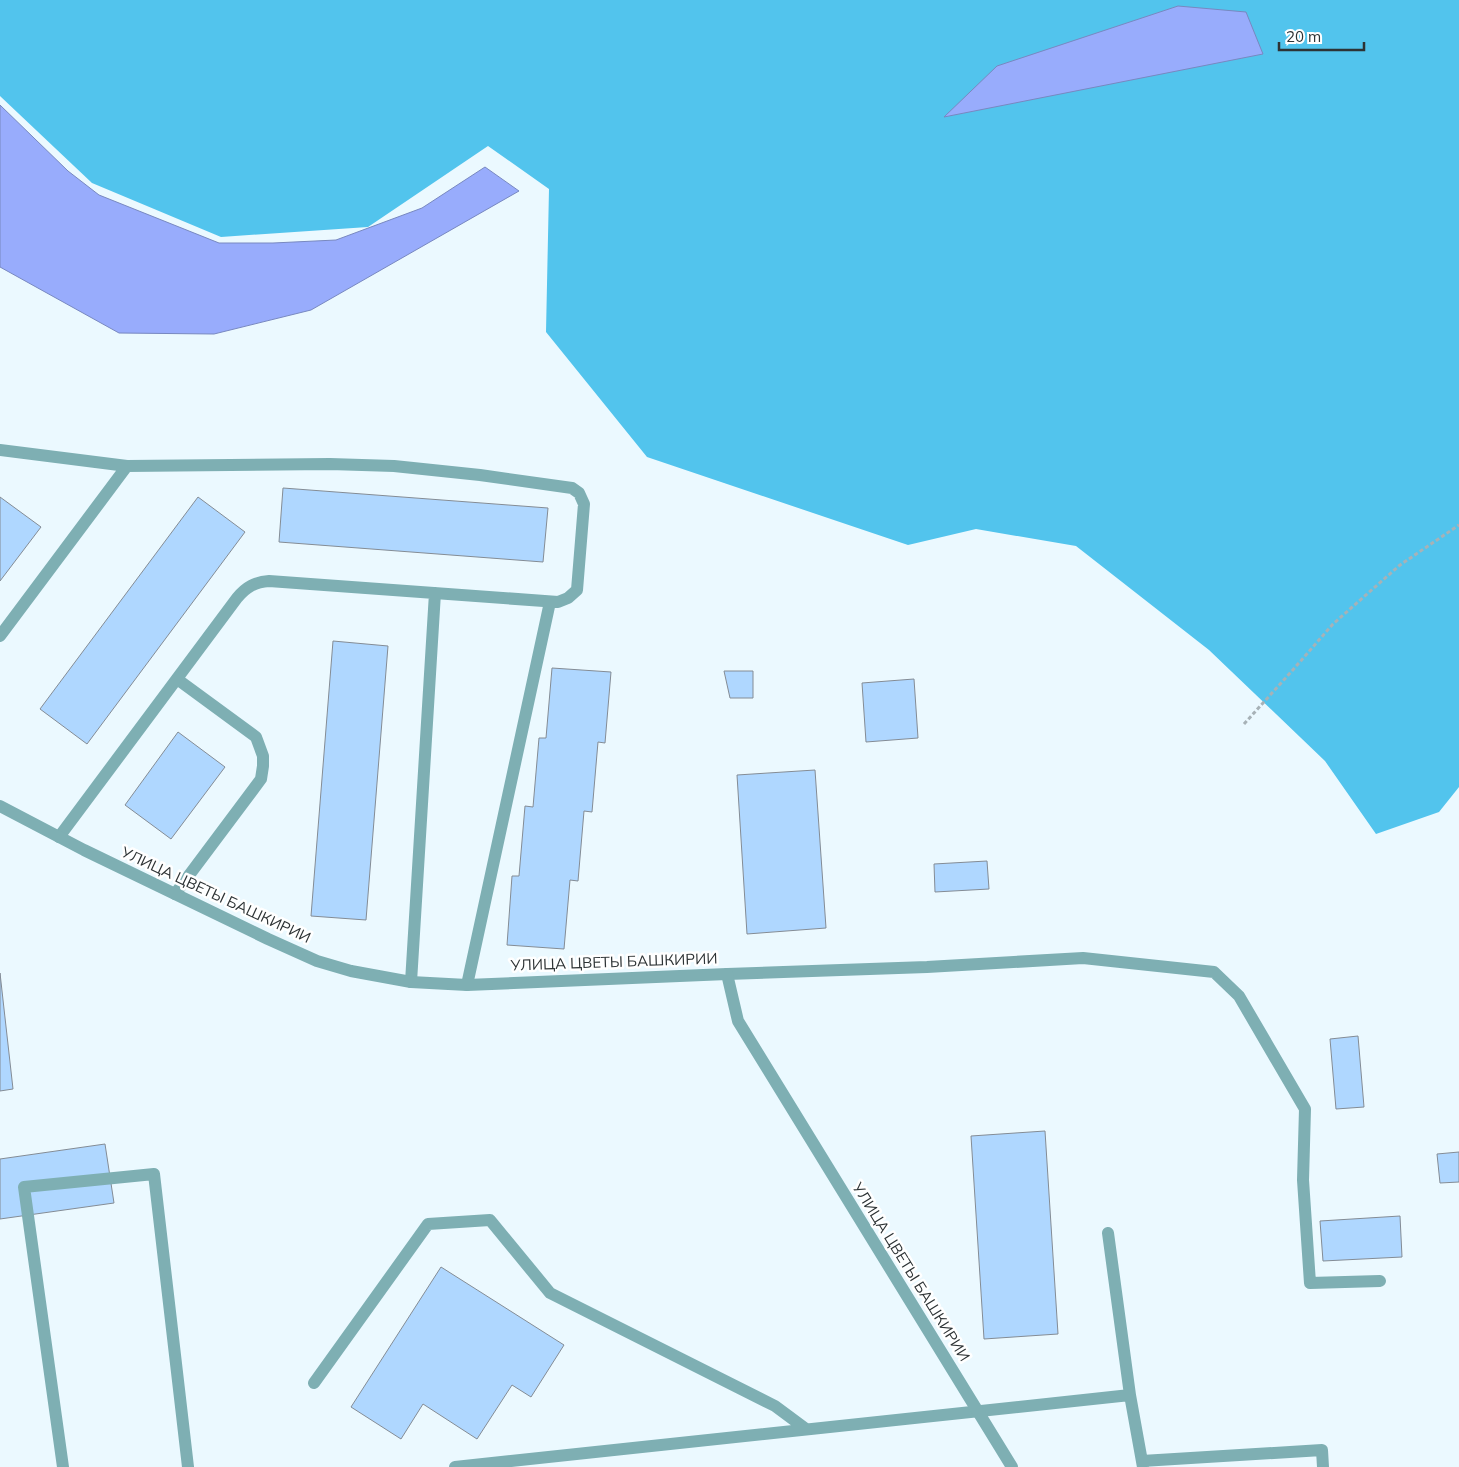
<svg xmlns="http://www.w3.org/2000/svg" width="1459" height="1467" viewBox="0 0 1459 1467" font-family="Mulish,sans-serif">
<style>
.forest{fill:#52c4ed}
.water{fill:#98acfc;stroke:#7888c0}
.building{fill:#afd7ff;stroke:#848c95}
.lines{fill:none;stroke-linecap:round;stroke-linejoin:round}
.path{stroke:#a7b2b7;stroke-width:3;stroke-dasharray:4 2.5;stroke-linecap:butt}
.service{stroke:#7eafb3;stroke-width:12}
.minor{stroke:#7eafb3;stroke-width:12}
.labels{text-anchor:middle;stroke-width:5;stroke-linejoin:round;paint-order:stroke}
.street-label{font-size:15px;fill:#2d3335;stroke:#fff}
</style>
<rect width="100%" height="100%" fill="#ebf9ff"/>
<path class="forest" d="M0,0H1459V787L1439,812L1376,834L1325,761L1209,650L1076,546L976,529L908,545L647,457L546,332L549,189L488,146L368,227L221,237L92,183L0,96Z"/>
<path class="water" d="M1178,6L1246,12L1263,54L944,117L997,66Z
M0,105L68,171L99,195L219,243H273L336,240L422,208L485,167L519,191L311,310L214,334L119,333L0,267Z"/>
<path class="building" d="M283,488L548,508L543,562L279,542Z
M0,497L41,527L0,581Z
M198,497L245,532L87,744L40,709Z
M333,641L388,646L366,920L311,916Z
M552,668L611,672L605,743L598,742L592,812L584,811L578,881L570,880L564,949L507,945L512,876H519L525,806L533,807L539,738H546Z
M724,671H753V698H730Z
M914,679L918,738L866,742L862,683Z
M178,732L225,767L171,839L125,805Z
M815,770L826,928L747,934L737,775Z
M987,861L989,889L935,892L934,864Z
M0,973L13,1089L0,1091Z
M1358,1036L1364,1107L1336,1109L1330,1039Z
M1045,1131L1058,1334L984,1339L971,1136Z
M105,1144L114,1203L0,1219V1159Z
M1459,1152V1182L1440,1183L1437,1154Z
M1400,1216L1402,1257L1323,1261L1320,1221Z
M441,1267L564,1345L531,1397L512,1385L477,1439L423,1404L401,1439L351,1407Z"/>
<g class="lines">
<path class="path" d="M1244,724L1291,672L1333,624L1400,565L1459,525"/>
<path class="service" d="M0,450L127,466L330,464L394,466L480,475L572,488L579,493L584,504L577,590L568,598L558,602L269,581C255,582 246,587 237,598L59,837
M0,636L127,466
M175,894L261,779L263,766V756L256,737L177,679
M727,974L927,967L1083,958L1214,972L1239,996L1305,1109L1303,1180L1310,1283L1380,1281
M411,982L435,593
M467,985L550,602
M1108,1233L1130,1395L1143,1467
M314,1383L428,1224L490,1220L550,1293L775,1406L806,1429
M1142,1461L1322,1450L1323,1467
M63,1467L24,1187L154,1174L188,1467
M455,1467L1130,1395"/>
<path class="minor" d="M0,806L84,850L268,939L317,961L351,971L411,982L467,985L727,974L738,1021L1012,1467"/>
</g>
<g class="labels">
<g class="street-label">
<text transform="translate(216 895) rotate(25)" y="5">УЛИЦА ЦВЕТЫ БАШКИРИИ</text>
<text transform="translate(614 962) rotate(-2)" y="5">УЛИЦА ЦВЕТЫ БАШКИРИИ</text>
<text transform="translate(911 1272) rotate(58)" y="5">УЛИЦА ЦВЕТЫ БАШКИРИИ</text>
</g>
</g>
<path d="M1279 42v8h85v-8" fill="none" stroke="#2d3335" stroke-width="2.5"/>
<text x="1286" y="42" font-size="15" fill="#2d3335" stroke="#ffffff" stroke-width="4" paint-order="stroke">20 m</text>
</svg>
